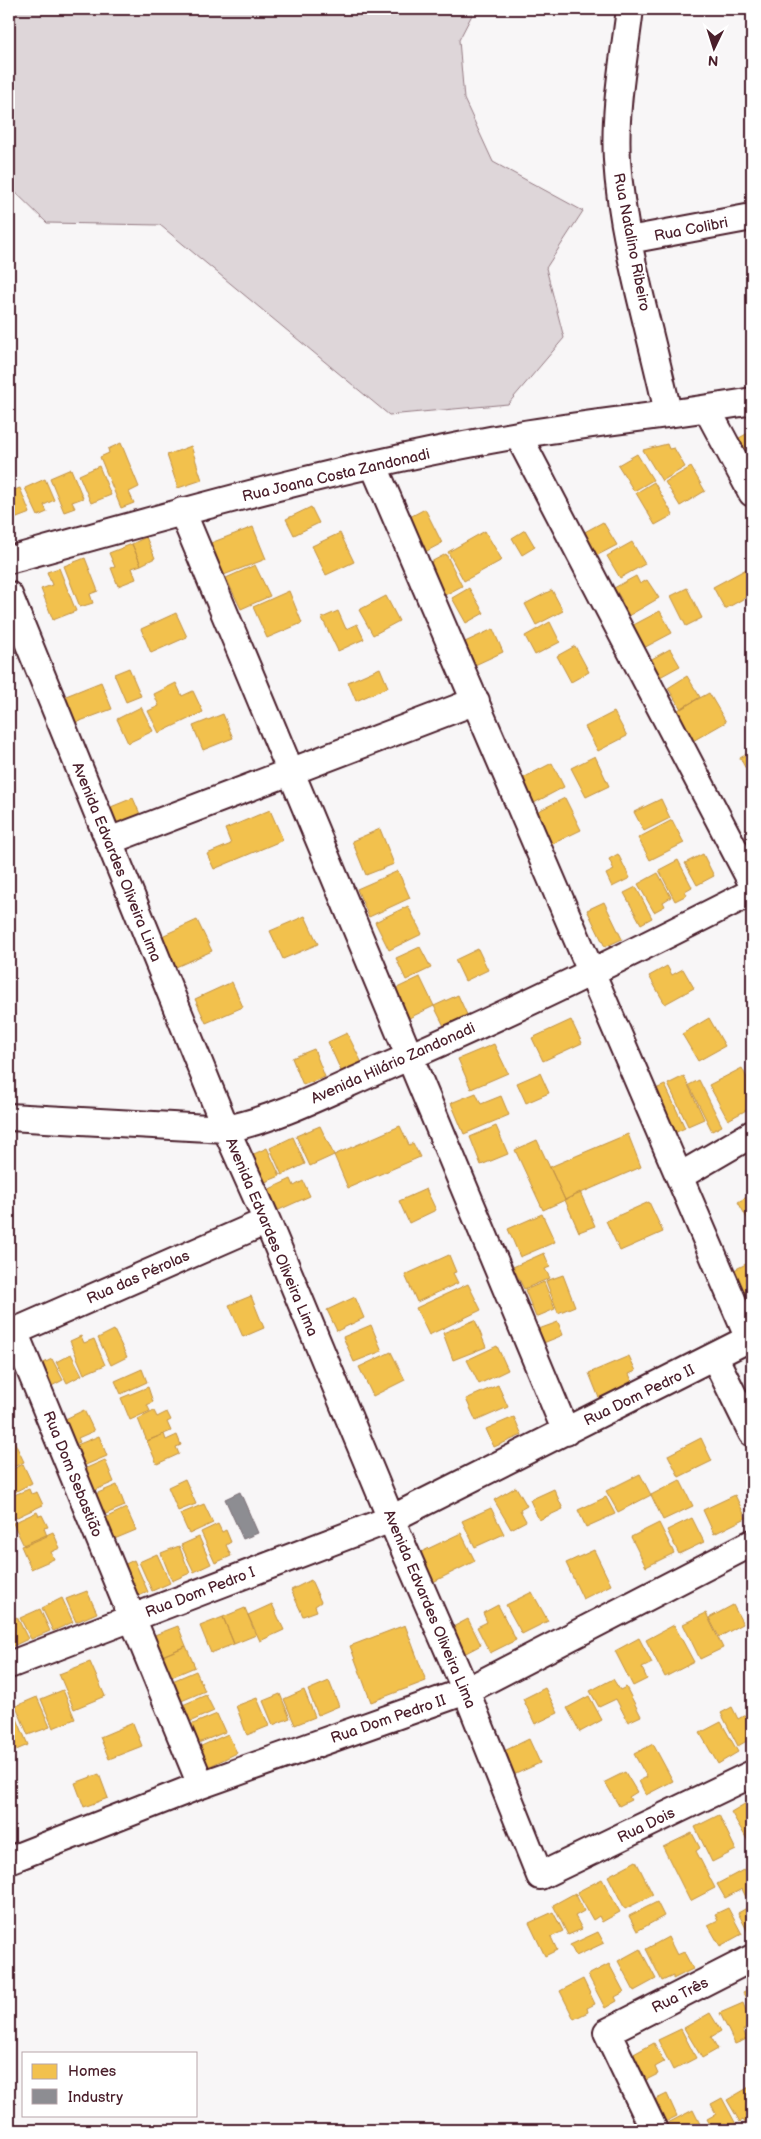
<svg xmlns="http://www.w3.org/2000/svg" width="761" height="2139" viewBox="0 0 761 2139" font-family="'Balsamiq Sans',sans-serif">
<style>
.green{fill:#ded6d9;stroke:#947a82}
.homes{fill:#f2c14e;stroke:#c09044}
.industry{fill:#8d8d92;stroke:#796c73}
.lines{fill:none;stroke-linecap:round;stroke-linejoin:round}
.minor-casing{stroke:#4a1f2b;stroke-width:30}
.minor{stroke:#fff;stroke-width:26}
.labels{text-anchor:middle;stroke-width:5;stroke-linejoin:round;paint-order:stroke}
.street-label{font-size:15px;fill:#4a1f2b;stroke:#fff}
</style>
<rect width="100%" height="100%" fill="#f8f6f7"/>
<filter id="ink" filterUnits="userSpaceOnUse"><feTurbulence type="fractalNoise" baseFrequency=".02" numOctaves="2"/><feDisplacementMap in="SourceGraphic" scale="10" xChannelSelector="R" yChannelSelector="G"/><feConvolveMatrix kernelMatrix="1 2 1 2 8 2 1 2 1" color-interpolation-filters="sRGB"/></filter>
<g filter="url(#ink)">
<path class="green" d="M9,9H475L459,40L464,99L493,162L583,211L546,268L564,338L508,404L389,415L160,225L47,223L9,186Z"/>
<path class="homes" d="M752,431V463L739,438Z
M121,443L139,487L129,492L134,503L121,508L100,457L109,453L108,449Z
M667,444L669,449L674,448L685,467L662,481L643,450Z
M191,446L202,480L178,488L167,455Z
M637,454L653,480L634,491L618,465Z
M99,466L111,495L91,503L79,475Z
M691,467L705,491L680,506L665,482Z
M71,469L83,498L72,502L75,508L64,512L50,478Z
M45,479L54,500L44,505L47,512L38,516L25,488Z
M654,482L673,515L655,525L636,493Z
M20,488L30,513L9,521V492Z
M311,507L319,523L294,535L286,519Z
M425,509L442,543L425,552L408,518Z
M603,522L617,545L594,557L581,534Z
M253,527L266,559L221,576L208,544Z
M525,530L535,547L522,555L512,538Z
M485,531L502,560L464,581L448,552Z
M340,533L354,562L326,575L312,546Z
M146,537L155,558L141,565L132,544Z
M632,542L645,564L620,578L607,556Z
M132,544L141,565L132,568L136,579L118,586L111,568L115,567L109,553Z
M446,554L462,586L443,596L427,564Z
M85,558L98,591L90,594L93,603L80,607L64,566Z
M255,565L270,596L241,609L226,578Z
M752,566V594L725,609L713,587Z
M59,568L76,611L53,620L41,589L52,585L47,572Z
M636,576L640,584L647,580L659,598L623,619L615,604L622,600L614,588Z
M469,588L484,613L466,623L452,598Z
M687,588L702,618L686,626L671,596Z
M552,590L563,611L536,625L525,604Z
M289,591L302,623L267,638L253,607Z
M386,596L399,621L373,635L359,610Z
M338,611L346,629L357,624L364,639L338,651L322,618Z
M660,611L672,633L636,652L624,630Z
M176,613L187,637L151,653L141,629Z
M550,622L560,642L535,655L525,636Z
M493,629L503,652L475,665L465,642Z
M575,646L589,672L571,682L557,656Z
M670,649L680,666L660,677L650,660Z
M129,668L141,696L126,702L114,674Z
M380,668L388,687L356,701L348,682Z
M687,676L700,697L681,709L668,688Z
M101,682L112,709L72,724L61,698Z
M176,683L182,696L193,691L203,712L159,733L148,711L159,706L154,694Z
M709,693L726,722L691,742L674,712Z
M141,707L153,731L128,743L117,719Z
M614,712L627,736L598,751L585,727Z
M223,714L233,738L203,750L193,726Z
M752,751V766L746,769L740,758Z
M595,756L609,786L586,797L571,768Z
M552,763L564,787L534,803L521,779Z
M133,798L143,821L111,834L101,811Z
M565,798L581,830L550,845L534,813Z
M661,799L670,818L644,831L634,812Z
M270,810L283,840L214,869L207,854L231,844L225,829Z
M672,820L684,843L650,860L638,838Z
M380,829L394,864L366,875L352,841Z
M618,854L630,878L612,887L606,874L614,870L609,859Z
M703,854L714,876L697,885L685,863Z
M678,860L692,887L685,891L687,895L675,901L659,870Z
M398,871L410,898L369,917L357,889Z
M658,873L671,897L663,902L665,906L654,912L638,884Z
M636,887L652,918L641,924L624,893Z
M604,902L622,939L605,947L587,910Z
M408,906L422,934L389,950L375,922Z
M305,916L318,944L283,959L270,931Z
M197,920L212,951L176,967L162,936Z
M420,947L431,968L406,980L396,958Z
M478,949L488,970L465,981L455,960Z
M667,966L672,975L683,969L694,988L665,1004L649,976Z
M420,977L434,1006L409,1018L395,989Z
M232,982L243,1007L206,1023L195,999Z
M458,995L468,1017L445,1028L434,1006Z
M709,1018L725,1046L698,1061L682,1034Z
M571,1020L582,1043L543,1061L532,1038Z
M347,1033L362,1063L342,1073L328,1042Z
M494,1044L508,1073L471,1089L458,1059Z
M314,1049L325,1077L303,1085L292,1058Z
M742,1068L752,1088V1107L728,1120L709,1085Z
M540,1073L549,1093L526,1103L517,1083Z
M684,1076L704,1119L688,1126L668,1084Z
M699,1080L722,1126L712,1131L689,1085Z
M665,1085L685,1128L666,1137L646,1093Z
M476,1093L481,1104L501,1096L509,1115L464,1134L451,1103Z
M320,1126L334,1155L310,1166L296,1136Z
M400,1126L409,1145L413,1143L420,1157L348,1188L334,1155Z
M496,1126L508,1154L481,1165L470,1137Z
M628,1134L641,1167L565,1200L550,1167Z
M293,1137L305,1164L282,1175L270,1148Z
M537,1140L565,1200L543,1210L515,1150Z
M267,1148L280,1176L258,1185L245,1158Z
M291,1179L294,1186L303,1181L310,1196L272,1213L263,1192Z
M426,1189L436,1210L409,1223L399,1201Z
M580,1192L595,1226L579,1232L565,1200Z
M752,1194V1227L738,1202Z
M649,1202L663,1232L620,1251L606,1221Z
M542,1214L555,1242L520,1257L508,1229Z
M544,1253L550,1267L545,1269L550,1278L524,1289L513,1267Z
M449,1255L456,1272L453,1273L458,1283L417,1302L405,1275Z
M752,1261V1294L737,1302L724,1275Z
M563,1275L575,1306L558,1313L546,1281Z
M544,1282L555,1309L536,1317L525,1290Z
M468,1284L481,1310L429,1335L416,1308Z
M251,1296L264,1328L243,1337L229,1305Z
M355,1297L364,1318L337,1331L327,1310Z
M752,1298V1320L738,1305Z
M475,1320L486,1347L453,1360L443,1333Z
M558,1322L563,1335L541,1344L536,1330Z
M371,1325L382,1351L354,1362L343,1337Z
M114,1330L127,1357L111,1365L98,1338Z
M81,1336L84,1343L94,1339L105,1365L84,1374L70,1341Z
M497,1346L508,1370L479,1384L467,1360Z
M391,1352L405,1380L373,1396L359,1367Z
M71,1354L82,1375L67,1383L56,1362Z
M629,1356L636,1371L629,1374L633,1383L599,1398L589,1373Z
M52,1359L63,1380L42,1391L31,1369Z
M142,1369L147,1382L121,1394L115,1381Z
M498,1385L508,1407L476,1421L466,1399Z
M148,1387L153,1402L147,1405L150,1411L130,1420L121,1398Z
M84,1410L94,1431L78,1438L80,1442L68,1447L57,1423Z
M154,1411L157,1417L167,1412L171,1420L167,1422L171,1431L147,1441L138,1419Z
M514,1417L522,1435L494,1447L486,1429Z
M164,1434L166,1440L177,1435L181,1445L176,1447L179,1454L157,1464L147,1441Z
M99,1436L107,1456L81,1467L72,1447Z
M701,1438L712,1461L679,1477L668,1455Z
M13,1439L24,1462L9,1469V1441Z
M105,1460L114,1482L91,1492L82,1470Z
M23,1464L32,1483L9,1495V1471Z
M640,1474L651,1495L618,1512L606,1491Z
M185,1479L196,1504L178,1511L168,1487Z
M680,1480L693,1506L663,1520L651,1495Z
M117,1485L125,1506L101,1516L93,1495Z
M516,1487L527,1506L520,1510L526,1521L511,1529L494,1500Z
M29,1489L31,1494L37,1492L43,1505L13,1519L9,1509V1497Z
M554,1489L563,1509L539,1520L530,1500Z
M735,1495L746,1518L714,1534L703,1510Z
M606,1497L615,1514L586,1527L578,1510Z
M204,1504L213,1523L189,1534L180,1514Z
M126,1508L136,1530L112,1540L103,1519Z
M491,1508L504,1534L475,1547L462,1521Z
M37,1512L39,1516L42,1515L48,1527L44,1528L47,1536L24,1546L13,1523Z
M692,1518L704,1542L679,1554L667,1530Z
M659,1523L674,1553L646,1567L631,1537Z
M218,1524L222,1532L226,1530L231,1542L226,1545L231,1556L215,1563L201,1532Z
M53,1532L60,1548L51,1552L54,1559L31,1569L21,1546Z
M461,1533L475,1561L431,1583L417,1554Z
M199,1537L211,1564L194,1572L181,1545Z
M179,1546L190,1573L172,1581L161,1553Z
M594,1550L611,1585L583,1599L566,1563Z
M157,1554L170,1583L152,1591L139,1562Z
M134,1560L148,1592L129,1600L115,1569Z
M311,1580L321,1602L315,1606L317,1611L303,1616L291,1590Z
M87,1591L97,1613L76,1622L66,1599Z
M532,1592L548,1621L522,1634L506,1605Z
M62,1598L73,1622L53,1631L42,1608Z
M272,1604L284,1630L260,1641L248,1615Z
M498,1605L516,1640L490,1653L477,1627L487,1622L483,1613Z
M733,1605L743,1624L719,1637L709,1618Z
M245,1608L256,1635L234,1644L223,1617Z
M40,1609L50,1631L31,1639L20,1618Z
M706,1613L723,1648L700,1659L683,1624Z
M17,1617L28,1639L9,1648V1621Z
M223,1617L234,1644L211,1653L200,1626Z
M468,1619L481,1645L464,1654L451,1628Z
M405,1625L426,1681L371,1702L350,1646Z
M674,1625L694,1662L665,1677L646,1640Z
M178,1626L186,1646L160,1657L152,1636Z
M639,1638L652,1663L642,1668L647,1679L633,1686L615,1651Z
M186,1646L195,1667L169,1678L160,1657Z
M90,1662L105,1696L74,1709L59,1674Z
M196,1671L205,1691L179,1702L170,1682Z
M613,1679L620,1690L626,1687L641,1716L628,1722L616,1699L599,1707L590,1691Z
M329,1681L339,1706L318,1715L308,1690Z
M545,1688L558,1713L535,1724L523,1699Z
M63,1690L75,1719L53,1728L41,1699Z
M304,1690L315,1717L295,1725L284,1699Z
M280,1694L290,1718L273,1725L263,1701Z
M206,1695L214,1711L185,1724L178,1707Z
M589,1696L602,1720L580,1732L567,1708Z
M37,1697L50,1727L28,1735L16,1706Z
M257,1698L269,1726L247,1735L236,1706Z
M732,1707L738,1719L747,1714L752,1724V1738L738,1746L721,1713Z
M13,1709L28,1745L9,1753V1711Z
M217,1714L225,1732L196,1744L188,1726Z
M721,1722L738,1752L718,1764L700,1733Z
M133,1723L142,1746L109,1759L100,1737Z
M228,1734L237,1753L208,1767L199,1747Z
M529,1739L540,1763L509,1777L498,1754Z
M653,1744L673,1781L646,1795L639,1781L647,1777L634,1754Z
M625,1772L637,1792L629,1797L631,1800L619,1806L605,1782Z
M99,1774L108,1798L84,1807L75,1783Z
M748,1802L752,1809V1839L748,1841L731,1812Z
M719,1815L736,1850L712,1862L695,1827Z
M692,1833L700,1848L696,1851L715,1888L690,1901L663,1847Z
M636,1861L653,1895L625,1909L608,1876Z
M747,1868L752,1878V1901L749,1903L742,1889L725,1898L717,1884Z
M602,1879L620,1912L602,1922L599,1916L593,1920L577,1892Z
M575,1893L584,1911L575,1916L582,1929L568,1935L553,1905Z
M657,1902L664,1916L637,1931L629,1916Z
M752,1905V1929L748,1932L738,1913Z
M728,1908L742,1934L720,1946L708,1925L718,1920L715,1914Z
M553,1912L563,1931L551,1937L557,1950L545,1956L529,1923Z
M598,1932L604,1943L576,1956L570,1945Z
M668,1937L677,1955L684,1952L693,1969L673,1979V1976L662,1981L646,1949Z
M640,1949L656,1979L634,1991L618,1961Z
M609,1964L624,1992L615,1997L617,2001L605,2008L588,1975Z
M583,1979L595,2004L587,2008L588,2012L574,2019L560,1991Z
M752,1988V2009L743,1993Z
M743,2003L752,2026L743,2030L747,2039L735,2044L720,2013Z
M710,2013L721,2031L711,2037L718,2049L702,2058L684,2028Z
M681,2029L696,2058L673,2070L658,2040Z
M654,2043L664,2062L655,2067L658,2074L644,2081L630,2056Z
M752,2059V2072L751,2073L745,2063Z
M751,2086L752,2124L748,2127L743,2120L740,2122L727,2100Z
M667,2094L677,2116L655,2127L644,2105Z
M722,2098L738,2128L734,2130H713L707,2119L716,2114L711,2104Z
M693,2110L703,2130H667L664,2125Z"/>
<path class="industry" d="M240,1492L258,1533L243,1539L225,1499Z"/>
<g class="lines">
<g class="minor-casing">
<path id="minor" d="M630,9C624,58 614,109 617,160C622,243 651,331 668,413
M629,240L752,217
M707,409L752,493
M518,435L752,883
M373,464L749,1339
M182,511L566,1432
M9,560C177,513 345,465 518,435C595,422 674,415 752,401
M9,595L226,1129L267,1221L391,1519L466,1691L540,1876L752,1774
M109,841L476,701
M9,1117L226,1129C280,1118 330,1091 381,1069C507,1015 630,954 752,892
M680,1176L752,1134
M14,1331L201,1785
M9,1334L267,1221
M715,1358L752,1433
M9,1665L391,1519L752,1337
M9,1860L201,1785L466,1691L752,1543
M654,2130L607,2032L752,1958"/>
</g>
<use href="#minor" class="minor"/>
</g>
</g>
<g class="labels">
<g class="street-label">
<text transform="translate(691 229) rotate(-11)" y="5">Rua Colibri</text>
<text transform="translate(632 242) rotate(79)" y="5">Rua Natalino Ribeiro</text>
<text transform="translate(336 475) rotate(-13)" y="5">Rua Joana Costa Zandonadi</text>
<text transform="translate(117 862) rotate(68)" y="5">Avenida Edvardes Oliveira Lima</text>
<text transform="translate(393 1063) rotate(-24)" y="5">Avenida Hilário Zandonadi</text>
<text transform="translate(272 1237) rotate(67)" y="5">Avenida Edvardes Oliveira Lima</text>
<text transform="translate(138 1277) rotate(-24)" y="5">Rua das Pérolas</text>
<text transform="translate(639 1395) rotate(-26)" y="5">Rua Dom Pedro II</text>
<text transform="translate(73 1474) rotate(68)" y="5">Rua Dom Sebastião</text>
<text transform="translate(200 1592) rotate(-21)" y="5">Rua Dom Pedro I</text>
<text transform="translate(430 1609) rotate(67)" y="5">Avenida Edvardes Oliveira Lima</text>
<text transform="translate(388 1719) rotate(-19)" y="5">Rua Dom Pedro II</text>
<text transform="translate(646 1825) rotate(-26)" y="5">Rua Dois</text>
<text transform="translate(680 1995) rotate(-27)" y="5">Rua Três</text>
</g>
</g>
<rect width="761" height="2139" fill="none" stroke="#fff" stroke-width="30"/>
<rect x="15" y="15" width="731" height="2109" fill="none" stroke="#4a1f2b" stroke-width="2" filter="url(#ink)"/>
<rect x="22" y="2052" width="175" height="65" fill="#ffffff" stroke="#b7a5aa"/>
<rect x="32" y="2064" width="25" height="15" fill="#f2c14e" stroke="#b7a5aa"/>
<text x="68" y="2076" font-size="15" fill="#4a1f2b">Homes</text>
<rect x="32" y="2089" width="25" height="15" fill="#8d8d92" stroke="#b7a5aa"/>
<text x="68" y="2102" font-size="15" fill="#4a1f2b">Industry</text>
<g transform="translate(714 48) rotate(184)" stroke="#ffffff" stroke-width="4" paint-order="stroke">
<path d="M0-4L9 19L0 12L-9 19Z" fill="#4a1f2b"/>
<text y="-8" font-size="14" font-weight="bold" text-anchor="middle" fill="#4a1f2b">N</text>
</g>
</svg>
